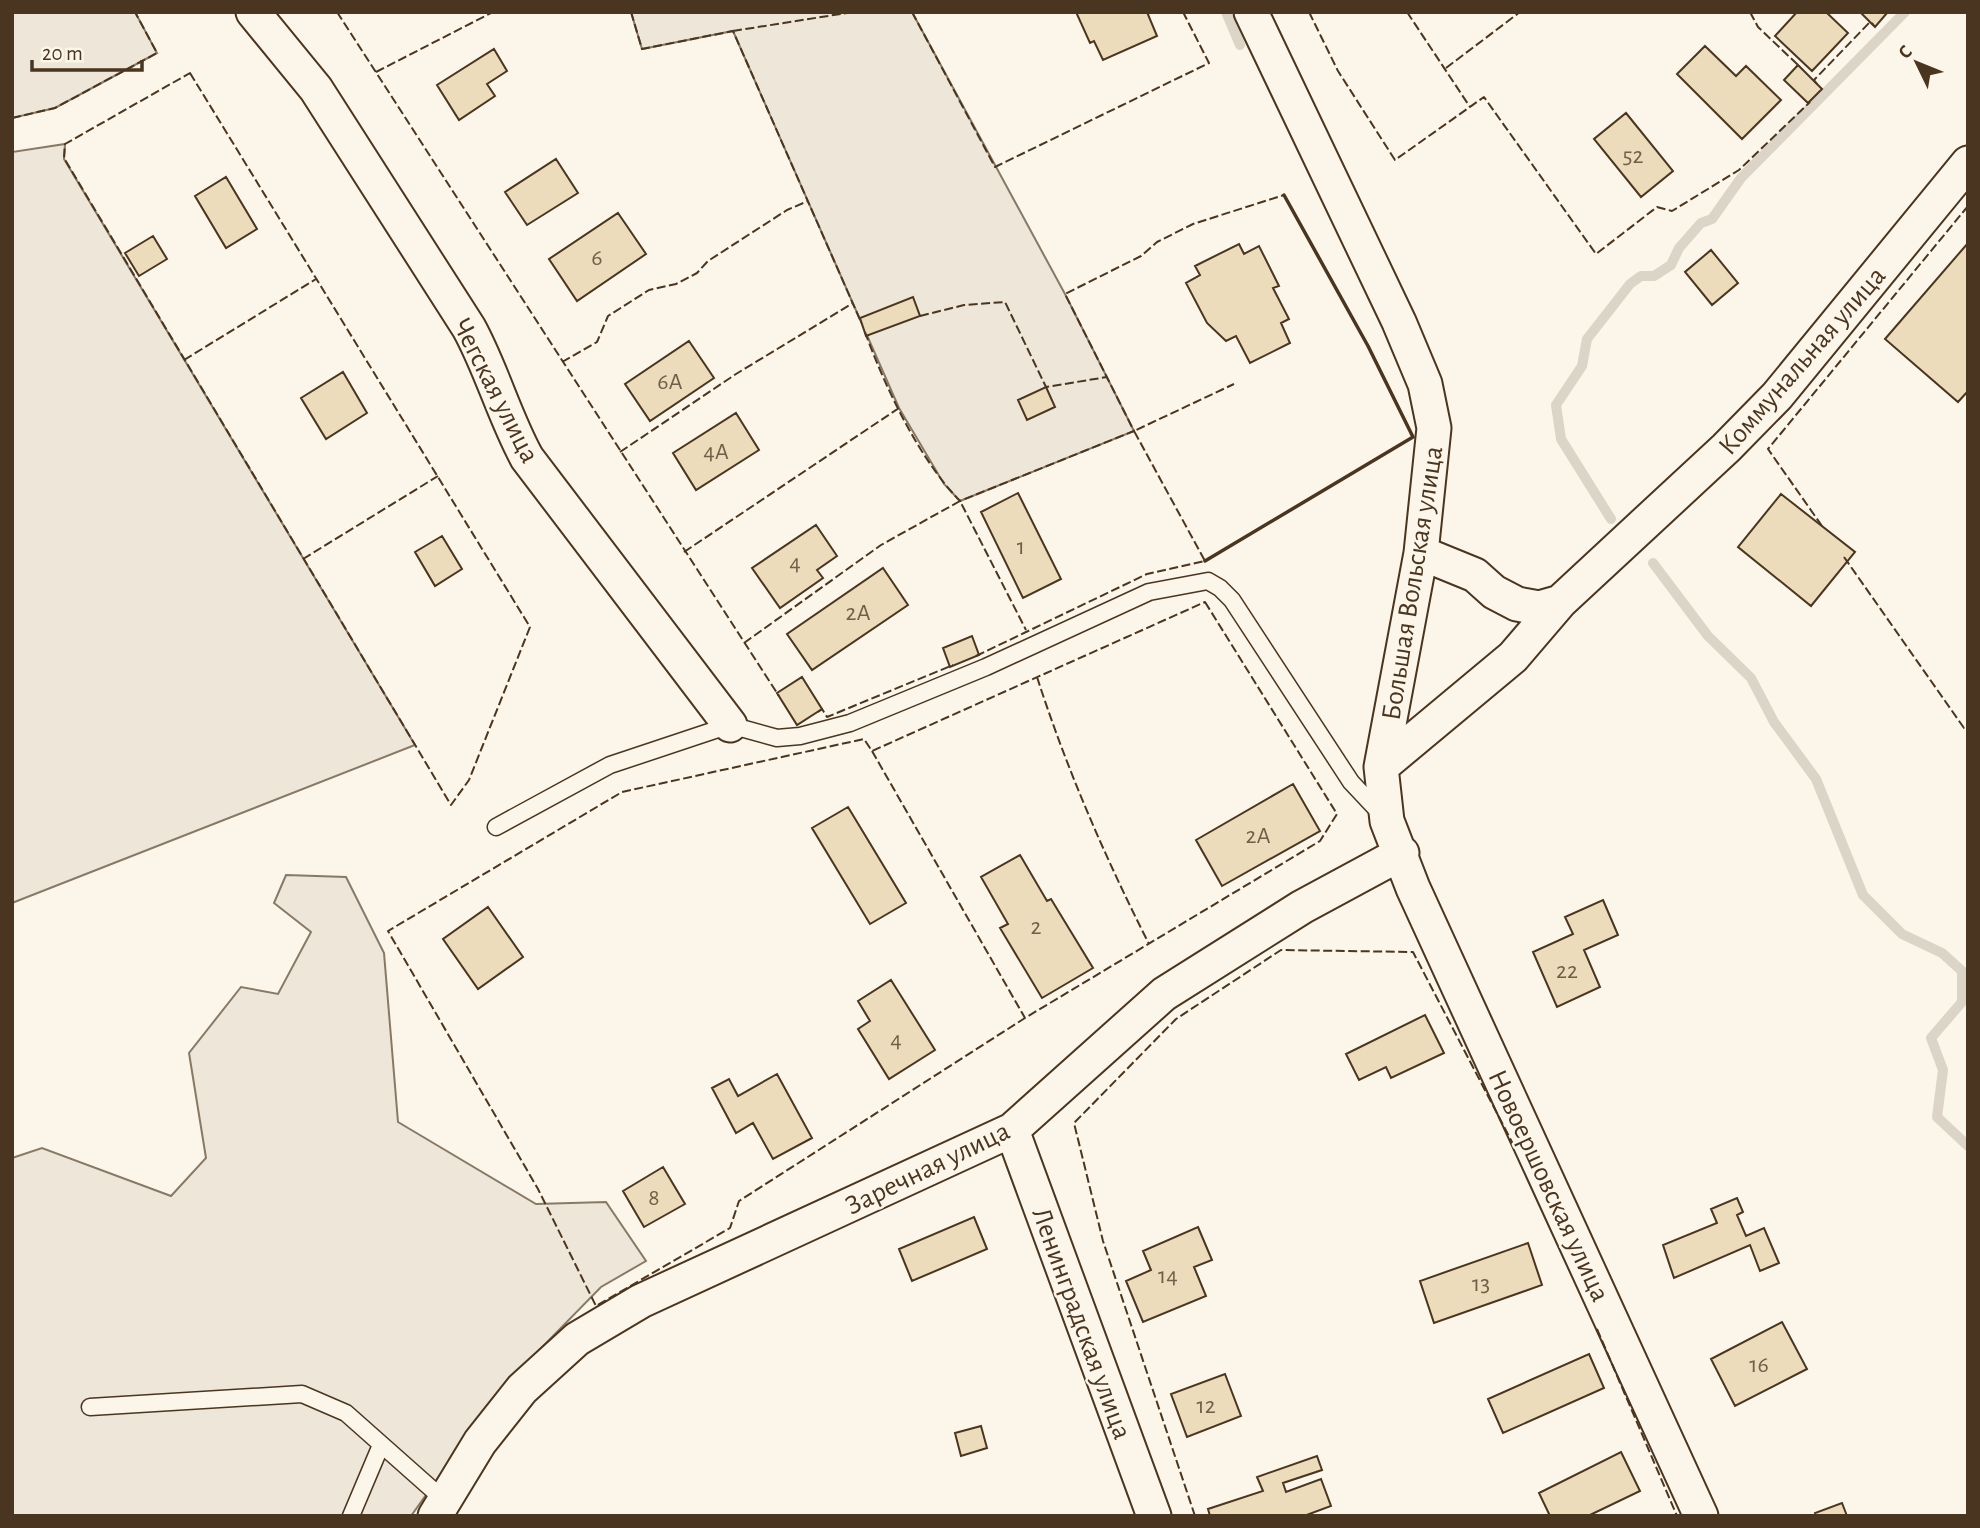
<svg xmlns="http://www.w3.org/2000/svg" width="1980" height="1528" viewBox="0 0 1980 1528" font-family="'Alegreya Sans',sans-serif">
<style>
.green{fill:#ede6d9;stroke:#887966;stroke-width:2}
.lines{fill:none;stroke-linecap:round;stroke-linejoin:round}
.stream{stroke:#dcd4c6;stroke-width:10}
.building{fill:#ecdcbc;stroke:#4a3520;stroke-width:2}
.service-casing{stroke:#4a3520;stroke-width:19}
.minor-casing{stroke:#4a3520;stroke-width:37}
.service{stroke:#fbf6e9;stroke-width:16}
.minor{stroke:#fbf6e9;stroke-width:33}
.fence{stroke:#4a3520;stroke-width:2;stroke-dasharray:9 3.5;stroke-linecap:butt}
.wall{stroke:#4a3520;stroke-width:3.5}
.labels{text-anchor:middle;stroke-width:5;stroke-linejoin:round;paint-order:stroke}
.number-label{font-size:24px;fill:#725f47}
.street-label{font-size:28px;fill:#4a3520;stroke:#fbf6e9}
</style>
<rect width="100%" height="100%" fill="#fbf6e9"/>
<path class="green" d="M12,12H135L157,53L55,108L12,118Z
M631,12H912L1065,294L1134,431L960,501L944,484L899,408L733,31L642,49Z
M65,144L64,159L415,745L12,903V152Z
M286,875L346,877L384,953L398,1122L536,1204L606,1202L646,1261L601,1287L502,1388L411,1516H12V1158L42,1148L171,1196L206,1158L189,1053L241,987L278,994L311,932L274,903Z"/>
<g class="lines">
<path class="stream" d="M1226,12L1240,45
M1611,519L1561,439L1556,405L1582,366L1587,339L1630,284L1641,276H1654L1671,265L1679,248L1701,223L1712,219L1741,178L1905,12
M1653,563L1708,636L1751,678L1774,722L1816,779L1863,895L1902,934L1942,953L1962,971V1002L1931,1038L1943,1070L1937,1117L1968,1146"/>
</g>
<path class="building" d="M1076,12H1147L1157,36L1103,60L1094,41L1090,43Z
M1797,12H1826L1848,33L1812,71L1775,36Z
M1860,12H1886L1887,13L1875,27Z
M1705,46L1736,76L1746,66L1781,100L1742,139L1677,74Z
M494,49L507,71L487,84L495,96L459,120L437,85Z
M1798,65L1822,89L1808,103L1784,80Z
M1626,113L1673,171L1641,197L1594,139Z
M556,159L578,193L527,225L505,192Z
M226,177L257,229L226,248L195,196Z
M618,213L646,254L577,301L549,259Z
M153,236L167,259L139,276L125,253Z
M1968,243V391L1958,402L1885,339Z
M1239,244L1244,254L1259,246L1279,286L1273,288L1289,319L1281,323L1290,343L1250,363L1236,336L1226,341L1207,323L1186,283L1200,275L1195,266Z
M1711,250L1738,283L1712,305L1685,272Z
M913,297L920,316L866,336L860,318Z
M689,341L714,378L650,421L625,384Z
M343,372L367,413L326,439L301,398Z
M1046,387L1055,407L1027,420L1018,400Z
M736,413L759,450L696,490L673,453Z
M1018,493L1061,579L1023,598L981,512Z
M1781,494L1855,552L1811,606L1738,547Z
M816,525L837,556L817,570L823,578L780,608L752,568Z
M442,536L462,569L435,586L415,552Z
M883,568L908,605L812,670L787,634Z
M972,636L979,655L950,667L943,648Z
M802,677L822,709L797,725L777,693Z
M1293,784L1320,831L1222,886L1196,840Z
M848,807L906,903L870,924L812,828Z
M1020,855L1047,901L1051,899L1093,968L1042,998L1000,928L1008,924L981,877Z
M1603,900L1618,935L1584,950L1600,987L1557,1007L1533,952L1573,934L1565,917Z
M488,907L523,957L478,989L443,939Z
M891,980L935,1050L889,1079L858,1029L870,1021L858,1001Z
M1425,1015L1444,1053L1391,1078L1386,1067L1359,1080L1346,1054Z
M777,1074L812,1138L773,1159L753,1123L736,1133L712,1088L729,1079L738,1096Z
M663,1167L685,1204L644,1227L623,1191Z
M1737,1198L1743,1212L1737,1215L1746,1236L1764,1228L1779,1263L1760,1271L1750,1245L1674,1278L1663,1245L1717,1223L1711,1209Z
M974,1217L987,1249L912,1281L899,1249Z
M1198,1227L1212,1260L1194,1267L1206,1296L1143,1322L1126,1281L1151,1270L1143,1251Z
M1528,1243L1542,1285L1434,1323L1420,1281Z
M1782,1322L1807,1369L1735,1406L1711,1359Z
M1589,1354L1604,1388L1503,1433L1488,1399Z
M1225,1374L1241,1416L1187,1437L1171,1394Z
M981,1426L987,1448L961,1456L955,1433Z
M1621,1452L1640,1491L1588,1516H1550L1539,1493Z
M1317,1456L1322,1470L1283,1483L1286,1492L1321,1479L1331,1506L1304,1516H1210L1208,1509L1263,1491L1257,1477Z
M1842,1503L1847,1516H1816L1815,1513Z"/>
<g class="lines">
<g class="service-casing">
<path id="service" d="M496,827L610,765L730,725L777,738L800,736L850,723L986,667L1149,592L1208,581L1220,588L1232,600L1351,782L1383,816
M90,1407L302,1394L346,1413L443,1499
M351,1516L381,1445"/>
</g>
<g class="minor-casing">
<path id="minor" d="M253,12L316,89L469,328C492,370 504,416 527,458L730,725
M1251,12L1399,322L1425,384L1434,428L1421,553L1381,767L1387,821L1413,888L1701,1516
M1421,553L1475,575L1494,592L1517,604L1539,608L1560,602
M1381,767L1513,657L1560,602L1726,448L1777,396L1968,163
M1012,1130L1154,1516
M435,1516L480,1442L522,1389L577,1339L641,1301L1012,1130L1164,994L1302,907L1402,853"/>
</g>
<use href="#service" class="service"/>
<use href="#minor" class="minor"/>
<path class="fence" d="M337,12L779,696
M631,12L642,49L733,31L861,322
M912,12L995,167L1209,63L1183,12
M1309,12L1338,71L1395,160L1484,97L1596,254L1657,207L1672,211L1739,170L1810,102
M1407,12L1470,107
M1750,12L1758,27L1798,65
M733,31L853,12
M1446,68L1520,12
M376,72L493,12
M190,73L530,627L469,780L451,805L64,158L65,144Z
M1817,84L1814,80L1870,22L1874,25
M12,118L55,108L157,53L135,12
M920,316L964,305L1005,302L1046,387L1107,377
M865,332C885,387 919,459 960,501L1134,431L1065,294L1141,256L1157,242L1193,224L1284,195
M184,360L316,279
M562,362L597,342L608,316L649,290L676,284L697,273L708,261L787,210L808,201
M620,452L736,374L853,303
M1822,526L1768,449L1968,206
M684,552L899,408
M1844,557L1964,728L1968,725
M303,559L438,476
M1205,602L1337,814L1320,841L1025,1018L739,1201L730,1228L596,1306L538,1189L388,931L622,792L864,739L872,751Z
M744,643L881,545L960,501L1026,630
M976,656L1147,574L1205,561L1134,431L1234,384
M1037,677C1067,770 1105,857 1149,944
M818,712L822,709L827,717L953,665
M872,751L1025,1018
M1597,1329L1677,1516
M1195,1516L1103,1241L1074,1123L1176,1019L1281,950L1413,952L1513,1144"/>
<path class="wall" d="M1205,561L1413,437L1368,346L1284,195"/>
</g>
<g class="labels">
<g class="number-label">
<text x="1633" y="163">52</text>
<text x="597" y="265">6</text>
<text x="670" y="389">6А</text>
<text x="716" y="459">4А</text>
<text x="1021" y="554">1</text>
<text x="795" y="570">4</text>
<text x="858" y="620">2А</text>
<text x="1258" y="843">2А</text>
<text x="1036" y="934">2</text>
<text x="1567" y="978">22</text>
<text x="896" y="1047">4</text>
<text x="654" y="1205">8</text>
<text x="1168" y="1283">14</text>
<text x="1481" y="1291">13</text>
<text x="1759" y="1372">16</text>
<text x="1206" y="1413">12</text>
</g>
<g class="street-label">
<text transform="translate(1801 360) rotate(-49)" y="10">Коммунальная улица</text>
<text transform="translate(497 390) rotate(63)" y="10">Чегская улица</text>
<text transform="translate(1411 583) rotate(-81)" y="10">Большая Вольская улица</text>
<text transform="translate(927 1167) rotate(-26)" y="10">Заречная улица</text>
<text transform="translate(1550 1185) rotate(65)" y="10">Новоершовская улица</text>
<text transform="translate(1083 1323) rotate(70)" y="10">Ленинградская улица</text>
</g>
</g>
<rect width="1980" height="1528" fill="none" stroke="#4a3520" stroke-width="28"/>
<g transform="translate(1917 63) rotate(313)" stroke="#fbf6e9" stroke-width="5" paint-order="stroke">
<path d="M0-5L12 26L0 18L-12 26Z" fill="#4a3520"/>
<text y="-10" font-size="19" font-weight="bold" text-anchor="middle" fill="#4a3520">С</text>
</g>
<path d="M32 60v10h110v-10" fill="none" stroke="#4a3520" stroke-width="3.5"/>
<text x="42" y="60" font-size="21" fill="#4a3520" stroke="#fbf6e9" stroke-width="5" paint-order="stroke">20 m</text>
</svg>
